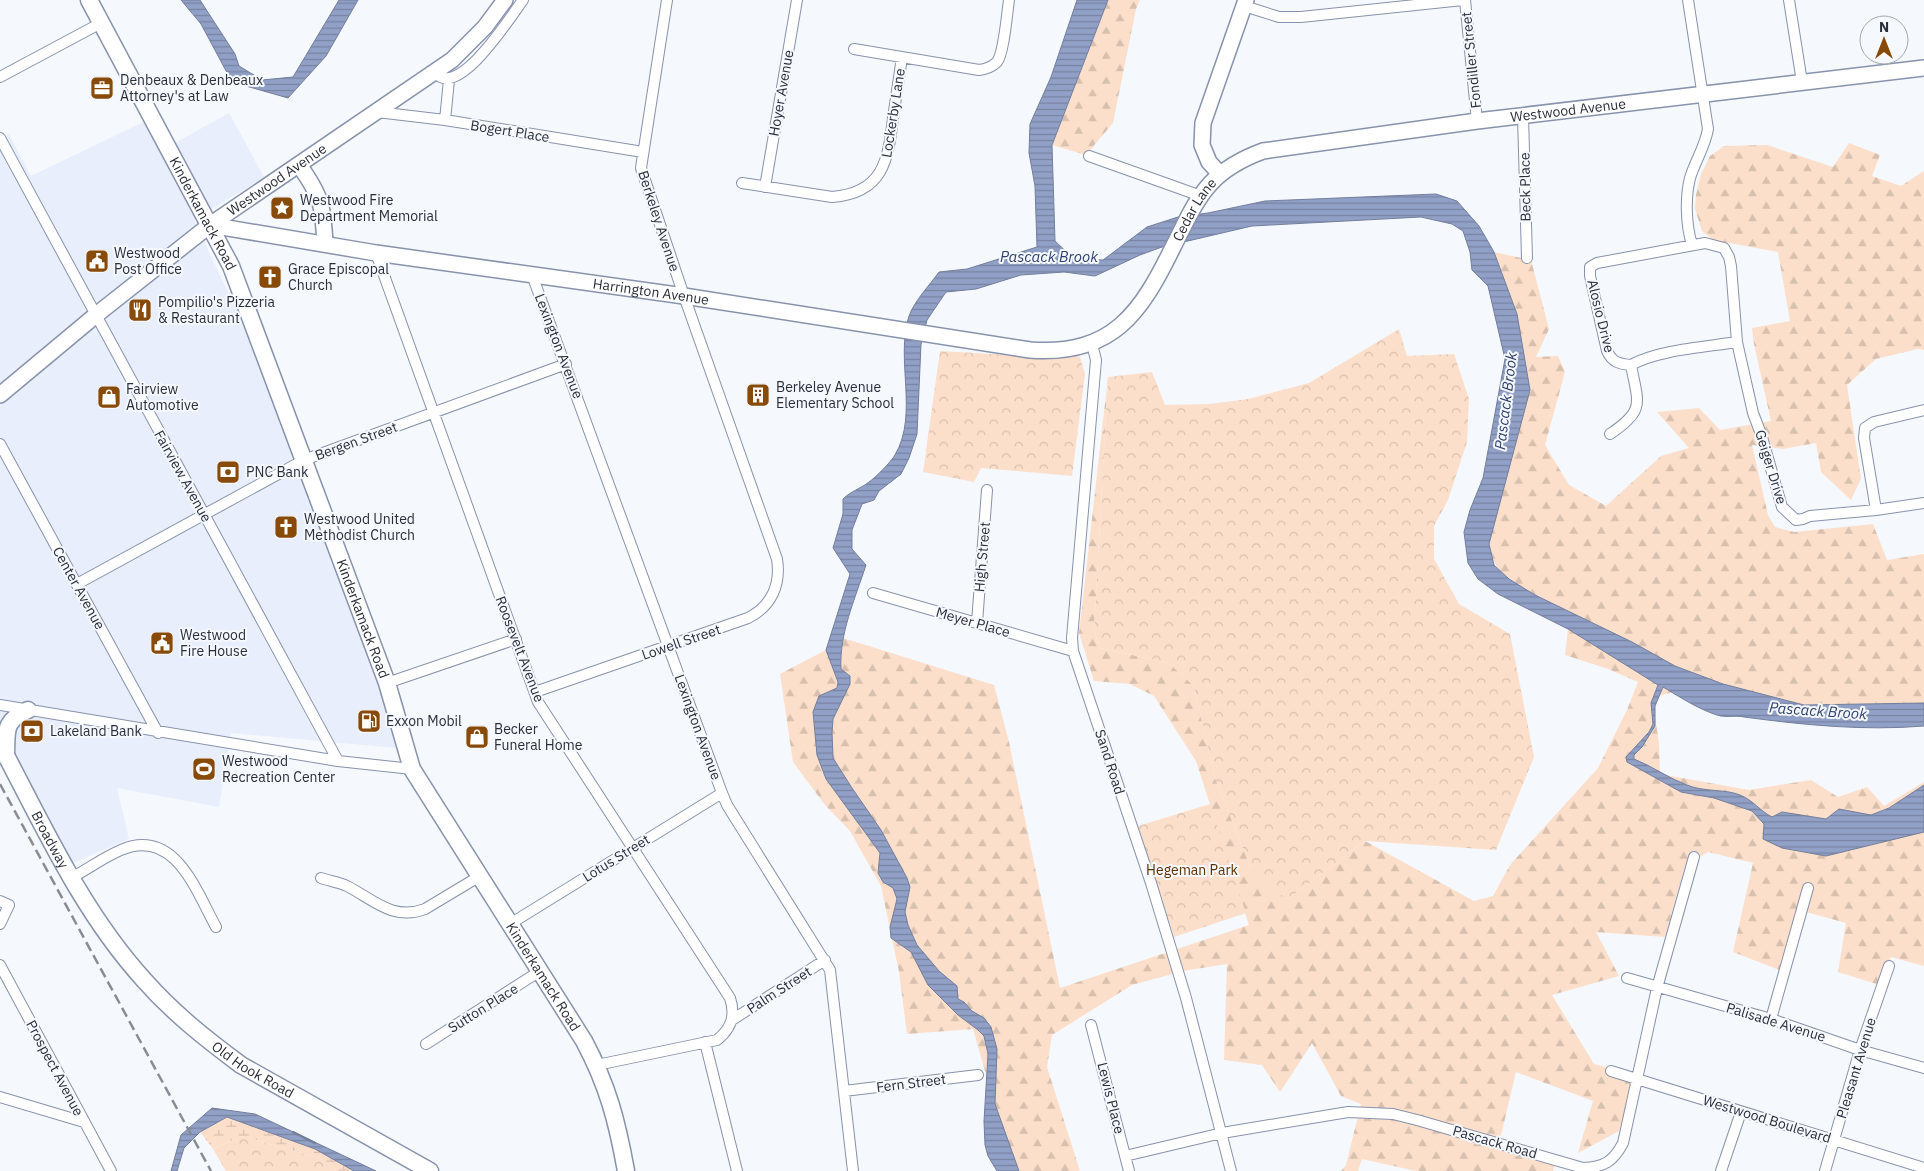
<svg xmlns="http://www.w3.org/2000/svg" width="1924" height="1171" viewBox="0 0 1924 1171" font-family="'IBM Plex Sans',sans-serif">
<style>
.built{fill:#e8eefc}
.forest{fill:url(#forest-firs)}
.wetland{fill:url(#wetland-marsh)}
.park{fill:url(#park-crowns)}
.water{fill:url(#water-rules);stroke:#727e9c}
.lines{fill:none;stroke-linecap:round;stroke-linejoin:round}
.stream{stroke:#727e9c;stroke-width:2.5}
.street-casing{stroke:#8792ac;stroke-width:12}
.secondary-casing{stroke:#8792ac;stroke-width:18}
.primary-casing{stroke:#8792ac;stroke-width:19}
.street{stroke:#fff;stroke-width:10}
.secondary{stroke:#fff;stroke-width:15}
.primary{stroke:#fff;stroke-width:16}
.rail{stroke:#888c94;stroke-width:2.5;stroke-dasharray:10 5;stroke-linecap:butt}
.labels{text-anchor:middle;stroke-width:4;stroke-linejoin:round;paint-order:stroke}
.street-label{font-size:14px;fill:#2a2e39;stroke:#f5f8fd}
.poi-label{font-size:14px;fill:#2a2e39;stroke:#f5f8fd;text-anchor:start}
.park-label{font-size:14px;fill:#5f3000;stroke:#f5f8fd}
.water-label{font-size:15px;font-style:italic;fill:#2e3f71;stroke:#f5f8fd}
</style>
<defs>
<pattern id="forest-firs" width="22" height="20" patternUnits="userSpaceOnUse" patternTransform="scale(1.25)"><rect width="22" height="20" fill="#fcdfca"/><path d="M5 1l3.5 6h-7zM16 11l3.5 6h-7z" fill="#d8c0ae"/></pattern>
<pattern id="wetland-marsh" width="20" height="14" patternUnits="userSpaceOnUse" patternTransform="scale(1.25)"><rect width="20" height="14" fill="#fcdfca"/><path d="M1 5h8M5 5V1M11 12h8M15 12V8" fill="none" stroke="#d8c0ae"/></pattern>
<pattern id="park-crowns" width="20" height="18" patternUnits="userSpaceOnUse" patternTransform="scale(1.25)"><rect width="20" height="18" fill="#fcdfca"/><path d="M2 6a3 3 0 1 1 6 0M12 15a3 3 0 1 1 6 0" fill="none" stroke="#d8c0ae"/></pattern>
<pattern id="water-rules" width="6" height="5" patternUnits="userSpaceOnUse" patternTransform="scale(1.25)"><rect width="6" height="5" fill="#91a0c6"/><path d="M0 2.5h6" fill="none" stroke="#7783a2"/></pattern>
</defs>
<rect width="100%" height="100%" fill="#f5f8fd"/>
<path class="built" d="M229,113L264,177L194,220L261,362L408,749L231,733L219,807L117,788L129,839L73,863L0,726V138L9,134L31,176L160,114L175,143Z"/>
<path class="forest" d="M1108,0H1140L1136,9L1113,123L1086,155L1052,145Z
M1849,143L1880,155L1872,176L1901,186L1924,171V350L1918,349L1876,359L1847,385L1861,479L1851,500L1821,472L1816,443L1783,449L1752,445L1768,515L1775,527L1794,532L1873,524L1887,560L1924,554V703L1804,705L1711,681L1652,698L1659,743L1660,774L1749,790L1811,780L1838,797L1867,787L1884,806L1924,782V966L1891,957L1880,985L1838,972L1846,923L1799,910L1782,971L1733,952L1753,863L1708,852L1685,866L1665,937L1596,932L1619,976L1552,995L1594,1064L1637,1076L1619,1131L1578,1153L1593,1101L1516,1072L1498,1148L1555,1165L1553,1171H1416L1362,1159L1358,1171H1341L1346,1165L1361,1104L1341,1096L1312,1043L1280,1092L1262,1065L1224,1060L1227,964L1183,971L1132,985L1052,1035L1047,1067L1080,1171H1019L995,1104V1076L989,1085L973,1029L907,1034L899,972L881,886L850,831L825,805L793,762L780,674L826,650L843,638L994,685L1009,742L1060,988L1249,925L1196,761L1154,696L1130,684L1094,681L1079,633L1108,377L1094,631L1100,648L1169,663L1194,686L1215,778L1250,866L1288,899L1365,841L1474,901L1493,896L1510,865L1598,768L1627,710L1638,682L1608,669L1565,655L1568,629L1562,609C1535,595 1492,580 1489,545C1488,538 1492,529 1494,522L1517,314L1494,252L1531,260L1549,329L1536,357L1558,356L1565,372L1545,445L1569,485L1606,506L1661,456L1689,448L1657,412L1699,408L1720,430L1771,421L1754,344L1752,328L1790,321L1778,252L1713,240L1702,231L1695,209L1696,195L1701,174L1710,156L1724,146L1767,145L1833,167Z"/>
<path class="wetland" d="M227,1117L315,1149L354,1171H336L321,1159L242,1136L213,1149L200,1132Z"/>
<path class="park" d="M1399,329L1407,356L1454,354L1469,399L1467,442L1448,500L1434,526V559L1459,604L1510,634L1534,757L1496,850L1365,841L1288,899L1262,883L1250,866L1215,778L1194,686L1169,663L1100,648L1094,631L1108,377L1152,372L1165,405L1209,404L1248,399L1309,383Z
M940,351L1060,358L1073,354L1080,357L1085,374L1072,476L981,468L974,482L923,472Z
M1210,804L1246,913L1174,937L1138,826Z
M242,1136L321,1159L336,1171H226L213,1149Z"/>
<path class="water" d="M181,0H200L235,54L239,66L262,80L293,77L339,0H358L326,56L288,98L232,82L201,24Z
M1077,0H1108L1052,145L1055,241L1074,259L1103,260L1147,227L1178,217L1208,213L1265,201L1436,194L1457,201L1479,226L1494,252L1517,314L1530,390L1489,544L1494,565L1509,579L1535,595L1632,642L1675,666L1723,684L1804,705L1924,703V726C1863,731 1804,725 1744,717C1736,715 1725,718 1717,715C1698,709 1680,697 1663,687L1655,706V726L1642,747L1634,755V759C1652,766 1668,778 1687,785C1703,792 1726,789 1740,795C1753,800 1760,811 1772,817L1782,812L1826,819L1839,809L1871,815L1889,808L1924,785V832L1826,856L1782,848L1763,839L1764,824L1752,811L1714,798L1681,792L1627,762L1626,757L1649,732L1653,724L1651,703L1658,685L1568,629L1498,594L1478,579L1468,563L1464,532L1470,510L1483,478L1505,359L1488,286L1472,270L1470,252L1463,231L1452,224L1421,217L1252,226L1162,247L1140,255L1095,276L1064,272L1021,275L976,289L946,292L927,320L921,344L917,434L909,458L901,474L879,491L874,500L862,504L852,530V549L866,565C855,599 839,634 841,669L850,676V684L833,719L832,732L833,758L852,788L881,830L907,878L910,887L905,912L908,925L917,945L939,971L957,986L958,999L964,1002L972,1011L984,1018L991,1027L997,1049L995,1104L1019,1171H997L988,1156L985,1145L984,1121L988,1054L984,1036L978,1030L958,1015L928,985L911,952L891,938L890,927L897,899L893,888L883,882L878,873L880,853L826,779L817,755L813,712L819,696L837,688L838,682L826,650L850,574L833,548L843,514V499C851,491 860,489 869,482C875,478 891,462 895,455C919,414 895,359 909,316C915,300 929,286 939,272L967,269L1037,247L1035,186L1029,153L1030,124L1051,77Z
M212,1108L255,1114L376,1171H354L315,1149L227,1117L200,1132L184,1148L177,1171H171L181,1135Z"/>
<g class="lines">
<path class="stream" d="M293,1132L315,1143"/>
<g class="street-casing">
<path id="street" d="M1465,0L1477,121
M1688,0L1708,129C1705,147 1695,161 1690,178C1685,198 1686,225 1692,245
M1789,0L1802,82
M1244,6L1279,17H1301L1463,0
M854,49L979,70C986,69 992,67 997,62C1004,53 1007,13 1009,0
M435,72C457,102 511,16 523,0
M0,77L101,23
M377,112L445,120L643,152
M1523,116L1527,258
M445,120L449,80
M0,138L338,761
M1089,156L1201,196
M742,183L832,197C883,193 888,161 893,118C896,98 899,77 902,57
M765,187L797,0
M376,253L538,702L730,998C736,1016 731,1029 717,1040L597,1065
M532,275L722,793L727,805L830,970L853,1171
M1737,342C1705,347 1657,350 1631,365C1619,364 1612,362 1607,351L1590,276V267L1597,263L1705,243L1724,248L1729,257L1731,266L1737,342L1753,413L1761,434L1782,507L1796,520L1803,519L1810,516L1876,510L1924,503
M1092,344L1096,360L1072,638L1073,651L1151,883L1186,998L1231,1171
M1610,434C1646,410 1638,403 1631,365
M0,444L158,733
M1876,510L1864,438L1865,428L1874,422L1924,410
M77,584L304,460L566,364
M873,593L1073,651
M977,623L987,490
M387,683L516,639
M535,692L748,618C772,606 781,584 777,559L684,296L641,168L667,0
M0,705L338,761L412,769
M71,878C88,869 104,857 121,850C175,827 196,891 216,927
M321,878C329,881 339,882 347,886C374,900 393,921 425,909L480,876
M0,901L9,905L0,924
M510,924L722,793
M0,965L111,1171
M1627,978L1771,1019L1860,1050L1924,1068
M1771,1019L1808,888
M732,1020L825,960
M1091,1025L1129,1171
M705,1042L737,1171
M426,1044L540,971
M1611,1071L1924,1168
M844,1091L978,1075
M0,1097L84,1122
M1125,1156L1222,1133L1348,1112L1393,1114L1417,1120L1583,1168C1604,1167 1613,1162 1623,1143L1657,988L1694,857
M1721,1171L1741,1112
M1825,1171L1860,1050L1889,966"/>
</g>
<g class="secondary-casing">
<g id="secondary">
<path d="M299,165C322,197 323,206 325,244"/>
<path d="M1220,174L1209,162L1202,145L1203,123L1246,0"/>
<path id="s1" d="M210,225L376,253L684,296L1030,350C1113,356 1141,313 1174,245C1185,224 1195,200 1211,183C1225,168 1244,158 1263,151L1477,121L1924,68"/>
<path id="s2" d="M0,395L96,315L210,225L452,60L485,27L505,0"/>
</g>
</g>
<g class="primary-casing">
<g id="primary">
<path id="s3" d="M89,0L231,266L387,683L412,769L584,1041C608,1086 617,1121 626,1171"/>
<path id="s4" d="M0,744C43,825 82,912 144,980C173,1013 206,1039 241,1065L430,1171"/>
<path d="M6,755C7,731 3,721 28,710"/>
</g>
</g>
<use href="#street" class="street"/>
<use href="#secondary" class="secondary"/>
<use href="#primary" class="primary"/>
<path class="rail" d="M0,784L211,1171"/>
</g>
<defs>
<g id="office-square" transform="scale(1.25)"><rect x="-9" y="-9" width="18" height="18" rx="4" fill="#874a09" stroke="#f5f8fd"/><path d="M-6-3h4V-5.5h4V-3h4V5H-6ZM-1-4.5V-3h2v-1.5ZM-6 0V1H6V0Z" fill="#fff"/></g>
<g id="sight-square" transform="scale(1.25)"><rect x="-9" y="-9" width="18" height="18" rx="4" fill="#874a09" stroke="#f5f8fd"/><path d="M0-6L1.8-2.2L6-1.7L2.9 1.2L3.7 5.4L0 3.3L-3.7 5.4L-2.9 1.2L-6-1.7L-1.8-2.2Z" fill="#fff"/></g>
<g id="civic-square" transform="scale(1.25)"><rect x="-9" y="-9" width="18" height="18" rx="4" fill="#874a09" stroke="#f5f8fd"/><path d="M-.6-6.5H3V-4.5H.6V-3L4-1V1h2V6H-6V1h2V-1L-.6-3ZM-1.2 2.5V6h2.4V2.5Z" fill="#fff"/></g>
<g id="church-square" transform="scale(1.25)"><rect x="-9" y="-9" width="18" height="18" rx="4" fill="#874a09" stroke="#f5f8fd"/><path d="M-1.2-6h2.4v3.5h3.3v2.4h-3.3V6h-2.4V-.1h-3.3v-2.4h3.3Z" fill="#fff"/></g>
<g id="restaurant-square" transform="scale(1.25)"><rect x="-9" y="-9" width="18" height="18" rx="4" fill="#874a09" stroke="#f5f8fd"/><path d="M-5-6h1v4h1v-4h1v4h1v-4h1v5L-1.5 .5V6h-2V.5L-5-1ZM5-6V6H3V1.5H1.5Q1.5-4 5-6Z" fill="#fff"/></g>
<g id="building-square" transform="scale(1.25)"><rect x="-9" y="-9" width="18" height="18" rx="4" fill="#874a09" stroke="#f5f8fd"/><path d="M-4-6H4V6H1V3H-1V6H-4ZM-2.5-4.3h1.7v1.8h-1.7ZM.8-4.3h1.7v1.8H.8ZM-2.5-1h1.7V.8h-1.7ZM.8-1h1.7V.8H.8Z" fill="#fff"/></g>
<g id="shop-square" transform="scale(1.25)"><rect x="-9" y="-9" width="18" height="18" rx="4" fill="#874a09" stroke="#f5f8fd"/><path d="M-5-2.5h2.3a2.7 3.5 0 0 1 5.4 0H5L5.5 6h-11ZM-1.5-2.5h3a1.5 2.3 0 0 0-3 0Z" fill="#fff"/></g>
<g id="bank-square" transform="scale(1.25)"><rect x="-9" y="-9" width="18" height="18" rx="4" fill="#874a09" stroke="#f5f8fd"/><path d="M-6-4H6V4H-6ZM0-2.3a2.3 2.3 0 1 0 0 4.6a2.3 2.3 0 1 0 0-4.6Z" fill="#fff"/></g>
<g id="fuel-square" transform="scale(1.25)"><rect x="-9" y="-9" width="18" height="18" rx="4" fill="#874a09" stroke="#f5f8fd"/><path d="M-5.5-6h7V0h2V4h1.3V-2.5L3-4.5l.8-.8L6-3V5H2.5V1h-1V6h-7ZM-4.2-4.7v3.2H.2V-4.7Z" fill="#fff"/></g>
<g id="stadium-square" transform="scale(1.25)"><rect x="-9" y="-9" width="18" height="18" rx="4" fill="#874a09" stroke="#f5f8fd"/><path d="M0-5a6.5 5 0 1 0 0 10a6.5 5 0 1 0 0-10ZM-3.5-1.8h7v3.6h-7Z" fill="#fff"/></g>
</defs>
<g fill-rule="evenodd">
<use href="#office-square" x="102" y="88"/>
<use href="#sight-square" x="282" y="208"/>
<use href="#civic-square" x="97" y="261"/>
<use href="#church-square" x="270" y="277"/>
<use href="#restaurant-square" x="140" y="310"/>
<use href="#building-square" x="758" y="395"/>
<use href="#shop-square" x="109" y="397"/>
<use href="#bank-square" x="228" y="472"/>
<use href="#church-square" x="286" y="527"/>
<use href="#civic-square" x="162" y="643"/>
<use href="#fuel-square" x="369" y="721"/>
<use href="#bank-square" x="32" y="731"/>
<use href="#shop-square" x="477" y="737"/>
<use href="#stadium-square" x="204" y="769"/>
</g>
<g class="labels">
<g class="street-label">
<text transform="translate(1471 60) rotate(-96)" y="5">Fondiller Street</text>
<text transform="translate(781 93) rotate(-80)" y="5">Hoyer Avenue</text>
<text dy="5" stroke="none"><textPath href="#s1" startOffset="1465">Westwood Avenue</textPath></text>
<text transform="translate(893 113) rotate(-81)" y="5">Lockerby Lane</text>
<text transform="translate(510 131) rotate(9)" y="5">Bogert Place</text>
<text dy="5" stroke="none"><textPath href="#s2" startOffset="351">Westwood Avenue</textPath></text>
<text transform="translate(1525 187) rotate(-91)" y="5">Beck Place</text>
<text dy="5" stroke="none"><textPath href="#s1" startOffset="1064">Cedar Lane</textPath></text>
<text dy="5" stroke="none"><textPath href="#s3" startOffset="242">Kinderkamack Road</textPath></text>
<text transform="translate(659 221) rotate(72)" y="5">Berkeley Avenue</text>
<text dy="5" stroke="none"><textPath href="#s1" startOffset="446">Harrington Avenue</textPath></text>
<text transform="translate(1601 316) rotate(76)" y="5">Alosio Drive</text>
<text transform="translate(559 346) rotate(69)" y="5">Lexington Avenue</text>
<text transform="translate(356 441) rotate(-20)" y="5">Bergen Street</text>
<text transform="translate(1771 467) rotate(73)" y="5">Geiger Drive</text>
<text transform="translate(183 476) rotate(61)" y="5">Fairview Avenue</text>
<text transform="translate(982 557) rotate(-85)" y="5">High Street</text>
<text transform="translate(79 588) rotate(61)" y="5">Center Avenue</text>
<text dy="5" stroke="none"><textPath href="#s3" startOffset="678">Kinderkamack Road</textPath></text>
<text transform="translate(973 622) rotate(16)" y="5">Meyer Place</text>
<text transform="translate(681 642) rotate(-19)" y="5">Lowell Street</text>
<text transform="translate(520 649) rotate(69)" y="5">Roosevelt Avenue</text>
<text transform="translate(698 727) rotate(70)" y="5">Lexington Avenue</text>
<text transform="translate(1110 762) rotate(72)" y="5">Sand Road</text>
<text dy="5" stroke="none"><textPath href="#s4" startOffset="108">Broadway</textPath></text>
<text transform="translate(616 858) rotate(-32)" y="5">Lotus Street</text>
<text dy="5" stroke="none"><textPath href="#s3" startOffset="1082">Kinderkamack Road</textPath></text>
<text transform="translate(779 990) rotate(-33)" y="5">Palm Street</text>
<text transform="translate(483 1008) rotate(-32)" y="5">Sutton Place</text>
<text transform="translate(1776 1022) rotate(17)" y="5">Palisade Avenue</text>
<text transform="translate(55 1068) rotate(62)" y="5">Prospect Avenue</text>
<text transform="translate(1856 1068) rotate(-73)" y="5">Pleasant Avenue</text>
<text dy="5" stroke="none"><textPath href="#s4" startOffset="419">Old Hook Road</textPath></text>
<text transform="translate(911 1083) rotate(-7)" y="5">Fern Street</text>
<text transform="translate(1111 1098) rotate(76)" y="5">Lewis Place</text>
<text transform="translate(1767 1119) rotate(17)" y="5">Westwood Boulevard</text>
<text transform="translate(1495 1142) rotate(16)" y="5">Pascack Road</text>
</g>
<g class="poi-label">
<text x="120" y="85">Denbeaux &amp; Denbeaux<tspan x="120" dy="16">Attorney's at Law</tspan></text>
<text x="300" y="205">Westwood Fire<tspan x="300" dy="16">Department Memorial</tspan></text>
<text x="114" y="258">Westwood<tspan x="114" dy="16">Post Office</tspan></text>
<text x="288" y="274">Grace Episcopal<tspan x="288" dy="16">Church</tspan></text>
<text x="158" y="307">Pompilio's Pizzeria<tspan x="158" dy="16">&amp; Restaurant</tspan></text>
<text x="776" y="392">Berkeley Avenue<tspan x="776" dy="16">Elementary School</tspan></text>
<text x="126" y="394">Fairview<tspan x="126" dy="16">Automotive</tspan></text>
<text x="246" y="477">PNC Bank</text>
<text x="304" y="524">Westwood United<tspan x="304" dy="16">Methodist Church</tspan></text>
<text x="180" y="640">Westwood<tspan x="180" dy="16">Fire House</tspan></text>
<text x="386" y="726">Exxon Mobil</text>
<text x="494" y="734">Becker<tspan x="494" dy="16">Funeral Home</tspan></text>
<text x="50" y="736">Lakeland Bank</text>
<text x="222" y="766">Westwood<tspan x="222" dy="16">Recreation Center</tspan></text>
</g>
<g class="park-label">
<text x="1192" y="875">Hegeman Park</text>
</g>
<g class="water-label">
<text x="1049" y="262">Pascack Brook</text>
<text transform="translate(1506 401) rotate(-83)" y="5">Pascack Brook</text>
<text transform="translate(1818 711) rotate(4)" y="5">Pascack Brook</text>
</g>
</g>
<g transform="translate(1884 40)"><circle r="24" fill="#f5f8fd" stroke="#a4a7af"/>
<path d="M0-4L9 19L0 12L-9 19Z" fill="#874a09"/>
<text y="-8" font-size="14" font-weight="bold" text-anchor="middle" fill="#2a2e39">N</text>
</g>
</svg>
